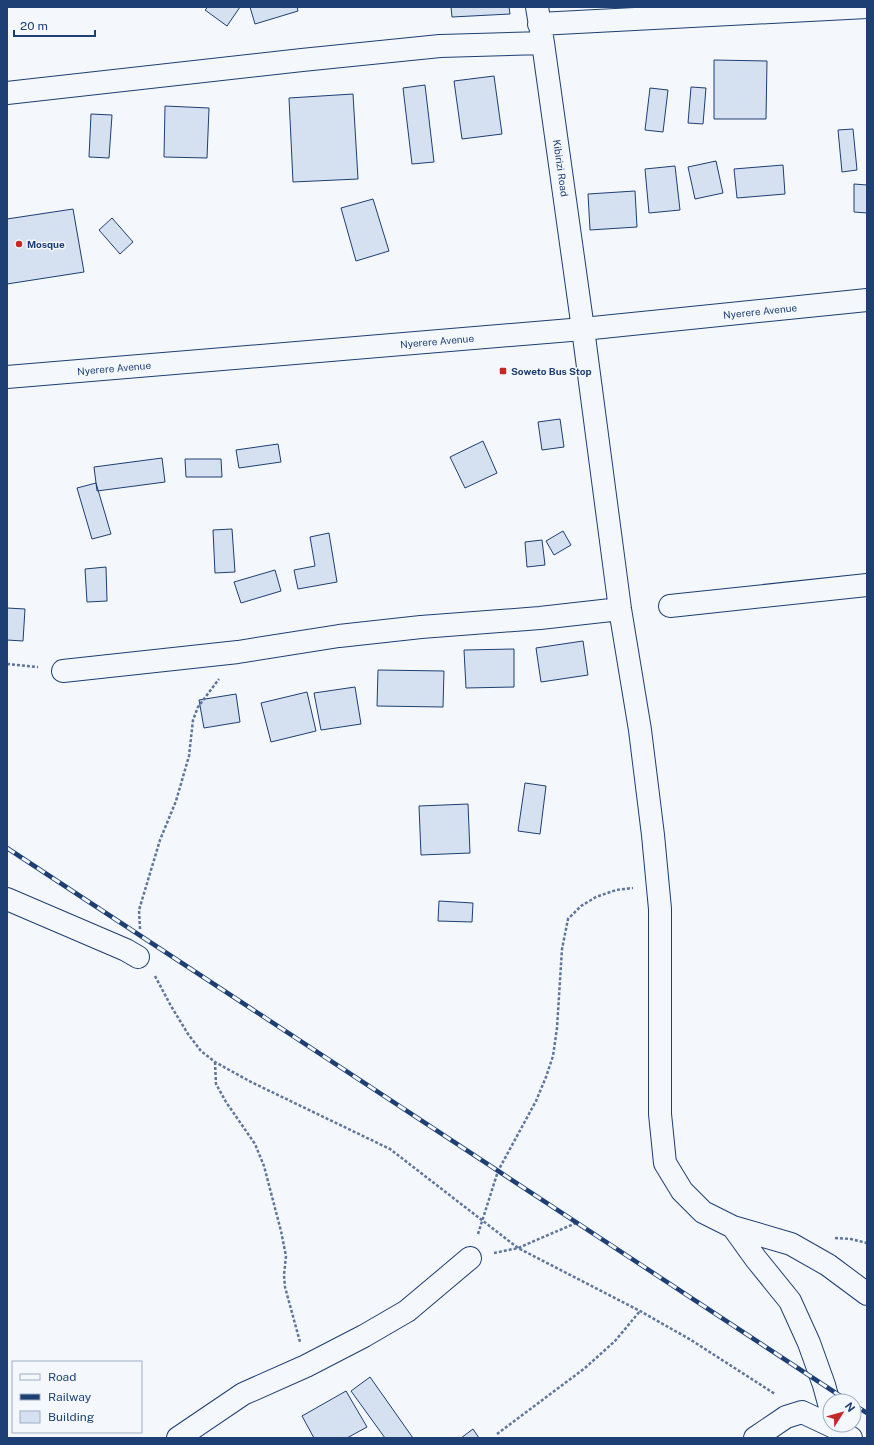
<svg xmlns="http://www.w3.org/2000/svg" width="874" height="1445" viewBox="0 0 874 1445" font-family="'Public Sans',sans-serif">
<style>
.building{fill:#d5e0f0;stroke:#1d3f73}
.lines{fill:none;stroke-linecap:round;stroke-linejoin:round}
.minor-casing{stroke:#1d3f73;stroke-width:24}
.major-casing{stroke:#1d3f73;stroke-width:24}
.path{stroke:#5e769c;stroke-width:2.5;stroke-dasharray:3 2;stroke-linecap:butt}
.minor{stroke:#f4f7fb;stroke-width:22}
.major{stroke:#f4f7fb;stroke-width:22}
.rail-casing{stroke:#1d3f73;stroke-width:4.5}
.rail{stroke:#f4f7fb;stroke-width:3;stroke-dasharray:9;stroke-linecap:butt}
.poi-dot{fill:#c62828;stroke:#f4f7fb;stroke-width:1.5}
.labels{text-anchor:middle;stroke-width:3;stroke-linejoin:round;paint-order:stroke}
.street-label{font-size:10px;fill:#1d3f73;stroke:#f4f7fb}
.poi-label{font-size:10px;font-weight:bold;fill:#1d3f73;stroke:#f4f7fb;text-anchor:start}
</style>
<rect width="100%" height="100%" fill="#f4f7fb"/>
<path class="building" d="M208,7H240L227,26L205,10Z
M250,7H297L298,11L255,24Z
M451,7H509L510,14L452,17Z
M714,60L767,61L766,119H714Z
M494,76L502,134L462,139L454,81Z
M425,85L434,162L412,164L403,88Z
M691,87L706,88L703,124L688,123Z
M650,88L668,90L663,132L645,130Z
M353,94L358,179L293,182L289,98Z
M165,106L209,108L207,158L164,157Z
M91,114L112,115L109,158L89,157Z
M853,129L857,170L842,172L838,130Z
M716,161L723,193L695,199L688,167Z
M783,165L785,194L737,198L734,169Z
M675,166L680,210L649,213L645,169Z
M854,184L867,185V213L854,212Z
M635,191L637,227L590,230L588,194Z
M373,199L389,251L356,261L341,208Z
M73,209L84,272L7,284V219Z
M112,218L133,242L120,254L99,230Z
M560,419L564,447L542,450L538,422Z
M483,441L497,473L465,488L450,457Z
M278,444L281,462L239,468L236,450Z
M162,458L165,482L97,491L94,467Z
M185,459H221L222,477H186Z
M96,483L111,534L92,539L77,488Z
M232,529L235,572L215,573L213,530Z
M563,531L571,545L554,555L546,541Z
M329,533L337,582L298,589L294,570L315,566L310,537Z
M542,540L545,565L527,567L525,542Z
M106,567L107,601L87,602L85,569Z
M275,570L281,591L241,603L234,582Z
M7,608L25,609L23,641L7,640Z
M583,641L588,675L541,682L536,648Z
M514,649V687L466,688L464,650Z
M378,670L444,671L443,707L377,706Z
M355,687L361,724L321,730L314,693Z
M307,692L316,731L271,742L261,703Z
M236,694L240,722L204,728L199,700Z
M525,783L546,786L540,834L518,831Z
M468,804L470,853L421,855L419,806Z
M439,901L473,903L472,922L438,921Z
M370,1377L413,1438H385L351,1391Z
M346,1391L367,1427L347,1438H314L302,1416Z
M473,1429L479,1438H461Z"/>
<g class="lines">
<g class="minor-casing">
<path id="minor" d="M537,7L543,43L583,329L620,609L640,730L653,835L660,909V1114L665,1163L682,1191L703,1212L733,1227L791,1244L828,1265L867,1294
M539,24L867,7
M7,93L302,60L440,46L543,43
M670,606L867,585
M63,671L238,652L339,636L421,627L540,618L620,609
M7,899L126,950L138,957
M733,1227L756,1259L790,1301L809,1343L824,1385L830,1407
M178,1438L243,1394L306,1366L364,1336L407,1311L470,1258
M755,1438L786,1417L802,1412L836,1428L851,1438"/>
</g>
<g class="major-casing">
<path id="major" d="M7,377L583,329L867,300"/>
</g>
<path class="path" d="M7,664L38,667
M140,929L139,910L160,840L176,801L189,756L193,720L198,707L219,679
M155,976L171,1006L188,1034L201,1051L215,1062L251,1082L390,1149L518,1248L640,1311L691,1340L775,1394
M215,1062L216,1084L226,1102L255,1144L264,1166L281,1231L286,1256L284,1275L285,1287L300,1342
M478,1234L498,1171L536,1101L546,1077L553,1056L557,1028L562,949L568,919L581,906L596,897L616,890L633,888
M835,1238L851,1239L867,1243
M494,1253L518,1248L576,1223
M497,1434L585,1368L615,1341L640,1311"/>
<use href="#minor" class="minor"/>
<use href="#major" class="major"/>
<g class="rail-casing">
<path id="rail" d="M7,848L848,1401
M854,1405L867,1413"/>
</g>
<use href="#rail" class="rail"/>
</g>
<g class="poi-dot">
<circle cx="19" cy="244" r="4"/>
<rect x="499" y="367" width="8" height="8" rx="2"/>
</g>
<g class="labels">
<g class="street-label">
<text transform="translate(561 168) rotate(82)" y="4">Kibirizi Road</text>
<text transform="translate(760 311) rotate(-6)" y="4">Nyerere Avenue</text>
<text transform="translate(437 341) rotate(-5)" y="4">Nyerere Avenue</text>
<text transform="translate(114 368) rotate(-5)" y="4">Nyerere Avenue</text>
</g>
<g class="poi-label">
<text x="27" y="248">Mosque</text>
<text x="511" y="375">Soweto Bus Stop</text>
</g>
</g>
<rect width="874" height="1445" fill="none" stroke="#1d3f73" stroke-width="16"/>
<rect x="12" y="1361" width="130" height="72" fill="#f4f7fb" stroke="#9eadc5"/>
<rect x="20" y="1374" width="20" height="6" fill="#f4f7fb" stroke="#9eadc5"/>
<text x="48" y="1381" font-size="12" fill="#1d3f73">Road</text>
<rect x="20" y="1394" width="20" height="6" fill="#1d3f73" stroke="#9eadc5"/>
<text x="48" y="1401" font-size="12" fill="#1d3f73">Railway</text>
<rect x="20" y="1411" width="20" height="12" fill="#d5e0f0" stroke="#9eadc5"/>
<text x="48" y="1421" font-size="12" fill="#1d3f73">Building</text>
<g transform="translate(842 1413) rotate(53)"><circle r="19" fill="#f4f7fb" stroke="#9eadc5"/>
<path d="M0-3L7 15L0 10L-7 15Z" fill="#c62828"/>
<text y="-6" font-size="11" font-weight="bold" text-anchor="middle" fill="#1d3f73">N</text>
</g>
<path d="M14 30v6h81v-6" fill="none" stroke="#1d3f73" stroke-width="2"/>
<text x="20" y="30" font-size="12" fill="#1d3f73" stroke="#f4f7fb" stroke-width="3" paint-order="stroke">20 m</text>
</svg>
